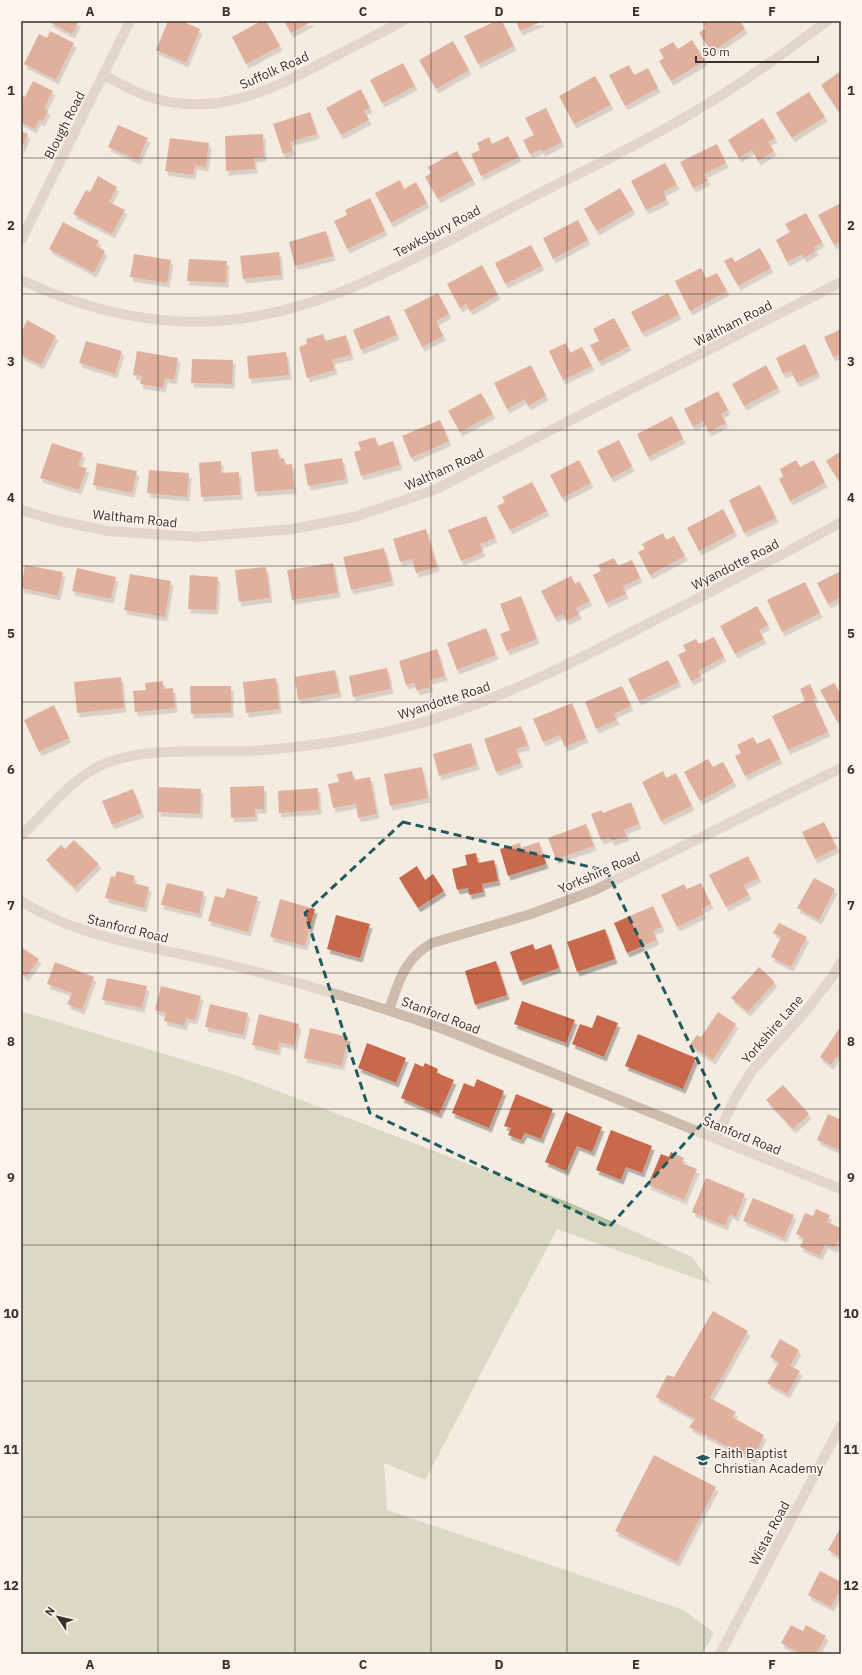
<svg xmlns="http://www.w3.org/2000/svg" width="862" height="1675" viewBox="0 0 862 1675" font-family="'IBM Plex Sans',sans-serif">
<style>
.green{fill:#b8c4a0}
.building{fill:#c8694b;filter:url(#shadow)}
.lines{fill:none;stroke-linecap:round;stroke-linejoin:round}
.minor{stroke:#cdbbac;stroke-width:10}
.marked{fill:none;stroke:#1f5a5e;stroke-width:3;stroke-dasharray:8 5;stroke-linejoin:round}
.grid{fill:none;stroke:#3b302b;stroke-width:1;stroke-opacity:0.55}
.labels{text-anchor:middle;stroke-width:3;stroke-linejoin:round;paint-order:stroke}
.street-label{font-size:13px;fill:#3b302b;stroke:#fbf5ee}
.poi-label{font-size:13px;fill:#3b302b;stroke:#fbf5ee;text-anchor:start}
.neatline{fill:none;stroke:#3b302b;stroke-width:1.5}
.grid-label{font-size:13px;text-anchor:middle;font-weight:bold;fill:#3b302b}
</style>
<defs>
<filter id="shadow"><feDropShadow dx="2.5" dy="4.5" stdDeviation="0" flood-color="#0004"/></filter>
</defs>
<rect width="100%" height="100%" fill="#f4ebe1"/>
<path class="green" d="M21,1011L238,1076L570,1203L692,1257L712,1284L557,1229L425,1480L384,1463L387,1510L684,1610L714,1633L702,1654H21Z"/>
<path class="building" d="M47,21H79L72,34Z
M168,21H181L200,29L186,63L156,50Z
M261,21H266L280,46L246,64L232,37Z
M284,21H313L291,33Z
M496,21H502L514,46L478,64L464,36Z
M516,21H543L520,31Z
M702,21H740L745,29L712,52L699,33L706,28Z
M50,31L74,43L56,80L24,64L39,34L47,38Z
M692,40L705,61L671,81L659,61L664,58L659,50L673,42L678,49Z
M453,41L469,70L436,89L419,60Z
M403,63L415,86L382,103L370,80Z
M629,65L634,75L648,68L658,88L625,106L609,75Z
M841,71V115L821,85Z
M595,76L611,105L574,124L559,96Z
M33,81L53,91L44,108L48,111L42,122L39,120L34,129L21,122V95L25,97Z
M361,89L370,108L364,111L369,120L341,135L326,108Z
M809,92L825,117L792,138L776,113Z
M546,108L562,142L543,152L541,149L530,154L523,140L534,135L525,118Z
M310,112L317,134L290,142L293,151L283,154L273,124Z
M763,118L775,138L768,142L774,151L758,161L752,150L739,158L728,140Z
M118,125L148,138L138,160L108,147Z
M21,131L28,134L21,150Z
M263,134L264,157L254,158L255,169L226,171L225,136Z
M508,136L519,157L481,176L471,154L480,150L477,143L489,137L492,144Z
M170,138L209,143L206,167L195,165L193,175L165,171Z
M717,144L726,163L704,174L708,181L693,188L680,162Z
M457,151L473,180L438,199L425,177L431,173L428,167Z
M665,163L677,185L663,192L667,200L646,210L631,181Z
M98,176L117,187L109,202L125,210L112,234L73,214L86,190L90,192Z
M400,180L404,189L416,182L427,203L391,223L375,193Z
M620,188L633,210L597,231L584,209Z
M370,198L385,231L347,249L334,221L347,215L345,210Z
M841,203V241L834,245L818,215Z
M806,213L822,242L814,247L816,251L804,258L802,254L787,262L776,240L790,232L785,224Z
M578,220L588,240L553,259L543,238Z
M63,222L99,241L96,246L105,251L94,273L49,249Z
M326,231L333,256L295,266L289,242Z
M531,245L542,266L505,284L495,263Z
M760,248L771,268L738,286L724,261L732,257L735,262Z
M279,252L281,275L243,279L240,256Z
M134,254L171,260L167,283L130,277Z
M189,259L227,261L226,283L187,281Z
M482,265L498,295L470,311L466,304L460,308L447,284Z
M701,268L706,278L717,273L727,291L690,311L675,281Z
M438,293L449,314L436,321L443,336L422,347L404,310Z
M668,293L679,315L642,333L631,312Z
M389,315L397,335L361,350L353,330Z
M614,318L629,346L599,362L590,345L599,341L593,329Z
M27,320L56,336L41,365L21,355V328L23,329Z
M841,329V354L833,357L824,337Z
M323,334L325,341L346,335L351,355L332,360L335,370L307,378L299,347L307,344L306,339Z
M86,341L122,351L115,374L79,363Z
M566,343L570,353L582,347L592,366L563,380L549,351Z
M805,344L818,373L797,383L791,371L783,374L776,358Z
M137,351L178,358L174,380L165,378L163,388L140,384L142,376L133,375Z
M286,352L289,375L249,379L247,356Z
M192,359L233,360L232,384L191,383Z
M531,365L546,396L528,406L525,399L507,409L494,383Z
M766,365L778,388L744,406L732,384Z
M718,391L728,410L721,414L726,423L709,432L703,421L693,427L684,409Z
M481,393L493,414L460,432L448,411Z
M672,416L683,439L648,457L637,434Z
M440,420L449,441L411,458L402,436Z
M375,437L378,446L393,441L400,465L361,476L354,452L361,450L358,442Z
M619,440L632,467L611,478L597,451Z
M52,443L83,453L78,466L87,468L79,490L40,478Z
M278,449L279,459L284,458L285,465L292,464L294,489L255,492L251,452Z
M841,451V479L839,481L826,461Z
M342,458L346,479L308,486L304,464Z
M579,460L591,483L562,498L550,475Z
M796,460L800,467L814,460L825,483L790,501L779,479L783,476L780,469Z
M221,461V473L239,472L240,495L201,497L199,463Z
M97,463L137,471L132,493L93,485Z
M149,470L189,473L187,497L147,493Z
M532,482L547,511L510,530L497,506L505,502L502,497Z
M760,485L776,518L744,533L729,500Z
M723,509L735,532L699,551L687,528Z
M486,516L495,538L480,544L483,552L461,561L448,530Z
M426,529L437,567L416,573L412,559L400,562L393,539Z
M663,533L666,540L674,536L685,556L650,575L638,552L645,549L642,544Z
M384,548L392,581L351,590L343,557Z
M614,558L618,566L632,560L640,578L623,586L626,594L606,603L593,575L601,571L598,565Z
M333,563L338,593L292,600L287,570Z
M25,565L63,572L58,596L21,588Z
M266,567L270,598L239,602L235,570Z
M77,568L116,577L111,599L72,591Z
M841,571V597L828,604L817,583Z
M130,574L171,581L165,617L124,610Z
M190,575L218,577L216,610L188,609Z
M571,576L575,584L579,581L590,601L576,608L579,615L566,621L563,614L555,618L541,591Z
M805,582L820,613L782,632L767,600Z
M521,596L537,639L507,651L500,634L510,630L500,604Z
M757,606L768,625L759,630L764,639L735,654L720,626Z
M486,628L496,655L457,670L447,643Z
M714,637L724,657L698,671L701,676L691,681L678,655L686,651L683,645L696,639L699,644Z
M437,649L445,676L429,680L431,687L417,691L414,683L406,685L399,661Z
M668,660L679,682L639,701L628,679Z
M387,668L391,689L353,697L349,676Z
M335,670L339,693L298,700L295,677Z
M121,677L124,708L77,713L74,682Z
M276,678L279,709L246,713L243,682Z
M163,681V689L173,688L175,708L135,712L133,691L146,690L145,683Z
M834,683L841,694V721L838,723L820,690Z
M810,684L816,698L813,699L828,732L788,750L772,716L805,701L800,689Z
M190,686H231V713L191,714Z
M622,686L631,706L614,714L617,720L596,729L585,702Z
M572,703L586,738L565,747L560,735L543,742L533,719Z
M54,705L69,738L39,752L24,720Z
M521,726L528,745L516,749L521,763L496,772L484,739Z
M753,737L757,744L770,738L780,759L745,776L735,756L741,753L737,745Z
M471,743L477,765L439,776L433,754Z
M708,759L713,767L723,762L734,782L700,801L684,772Z
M422,767L428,798L390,806L384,774Z
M352,771L354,780L370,777L377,814L358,818L356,804L333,808L328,784L339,782L337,774Z
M663,771L666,778L676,773L692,806L661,821L642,782Z
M264,786V809H255V817L231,818L230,787Z
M159,787L201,789L200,814L158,812Z
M318,788L319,810L279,813L278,791Z
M133,789L142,813L112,825L102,801Z
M631,802L639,824L624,830L627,836L612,841L610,837L601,840L591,814L602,810L603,813Z
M824,822L837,848L815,859L802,832Z
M586,824L594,846L556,859L548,838Z
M74,840L99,864L75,888L46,860L61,845L65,849Z
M539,842L546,864L508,876L500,849L520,843L521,848Z
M476,853L478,863L494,860L498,881L482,884L483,892L469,895L468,888L457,890L452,869L467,865L465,855Z
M748,856L759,878L744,885L749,895L726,907L709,875Z
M417,866L425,880L433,874L444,891L418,908L399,878Z
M117,871L135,876L133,883L149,887L144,908L105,898L111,876L115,877Z
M814,878L835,889L819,920L797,908Z
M167,883L204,892L199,914L161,905Z
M701,883L711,904L701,909L704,914L677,927L661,895L684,884L687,889Z
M227,888L258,897L248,932L208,921L215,896L224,898Z
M280,899L315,909L305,946L270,937Z
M653,906L662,927L653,931L657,940L627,953L614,923Z
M336,915L370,924L360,958L327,949Z
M779,923L807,937L791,967L771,957L781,937L773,933Z
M605,929L615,959L577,972L567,942Z
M533,944L535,950L551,944L559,968L520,981L510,952Z
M21,947L39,959L26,977L21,973Z
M496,961L507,995L475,1005L465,971Z
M55,962L94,977L82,1010L67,1004L72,993L47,984Z
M759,967L775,982L748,1012L731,998Z
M107,978L147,986L142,1008L102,1000Z
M161,986L201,996L195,1020L186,1018L184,1026L164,1021L166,1013L155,1010Z
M522,1001L575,1020L566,1043L514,1024Z
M210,1004L248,1013L243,1035L205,1027Z
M718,1012L736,1024L713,1060L690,1045L697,1035L701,1037Z
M259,1014L299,1024L294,1046L279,1042L278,1051L252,1045Z
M597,1015L618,1023L604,1057L572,1044L580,1024L592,1028Z
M841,1026V1059L837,1056L831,1065L820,1057Z
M310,1028L348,1037L342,1066L304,1058Z
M638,1034L696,1058L683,1089L625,1066Z
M367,1043L406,1058L396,1083L358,1068Z
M415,1063L423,1067L425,1063L438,1069L437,1073L454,1080L439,1114L401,1098Z
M477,1079L504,1091L489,1128L452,1113L464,1083L474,1087Z
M783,1085L809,1114L793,1129L766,1100Z
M516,1094L553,1109L541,1139L525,1133L521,1140L508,1135L511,1128L504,1126Z
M566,1112L602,1127L592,1152L577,1146L566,1171L545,1162Z
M828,1114L841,1120V1151L817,1140Z
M611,1130L652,1146L642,1173L626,1167L621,1180L596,1170Z
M671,1152L684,1158L682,1163L697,1169L684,1200L648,1185L661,1154L669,1157Z
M706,1178L745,1194L736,1217L730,1214L725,1226L692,1212Z
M753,1198L794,1215L784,1238L743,1221Z
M816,1209L830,1215L827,1222L841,1228V1234L835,1248L825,1244L820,1256L800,1247L804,1238L796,1234L805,1213L813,1216Z
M713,1311L748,1331L710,1398L736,1412L732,1417L764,1435L753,1459L689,1427L695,1419L656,1397L667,1375L674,1377Z
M780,1339L799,1350L790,1366L800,1371L787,1394L767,1383L779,1362L770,1357Z
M654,1455L716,1487L677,1562L615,1531Z
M841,1527V1557L828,1550Z
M820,1571L841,1582V1595L838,1594L831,1607L808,1595Z
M791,1625L803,1631L806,1625L826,1636L816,1654H801L781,1643Z"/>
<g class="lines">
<path class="minor" d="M104,75C121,84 137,94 156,99C219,116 271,90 324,62C350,48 377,35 403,21
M21,240L130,21
M21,280C87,311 164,329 238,319C338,306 424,253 513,207C571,176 631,150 687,116C736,88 782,55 827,21
M21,510L55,520L108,531L197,537L293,529L354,517L434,490L841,282
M21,836C43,815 67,784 94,769C136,745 201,753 249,751C312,747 379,737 440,717C517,692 589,654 661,617C721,586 782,556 841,522
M21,901C81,939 154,947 222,963C298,982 373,1004 446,1030L841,1189
M389,1010C399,981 404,959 432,943L531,914L595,890L841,768
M716,1138L735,1098L752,1071L805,1012L833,976L841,962
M720,1654L841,1425"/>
</g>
<path d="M0 0H862V1675H0ZM403,822L607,871L719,1105L609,1227L370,1113L305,913Z" fill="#f4ebe1" fill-opacity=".55" fill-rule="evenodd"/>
<path class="marked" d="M403,822L607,871L719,1105L609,1227L370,1113L305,913Z"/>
<path class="grid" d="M158,21V1654M295,21V1654M431,21V1654M567,21V1654M704,21V1654M21,158H841M21,294H841M21,430H841M21,566H841M21,702H841M21,838H841M21,973H841M21,1109H841M21,1245H841M21,1381H841M21,1517H841"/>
<defs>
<g id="school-bare" transform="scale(1.08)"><path d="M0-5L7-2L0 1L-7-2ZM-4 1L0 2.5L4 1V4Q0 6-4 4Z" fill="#1f5a5e" stroke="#fbf5ee" stroke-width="2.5" paint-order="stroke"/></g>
</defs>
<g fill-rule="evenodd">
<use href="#school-bare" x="703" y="1460"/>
</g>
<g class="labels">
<g class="street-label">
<text transform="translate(274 70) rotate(-24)" y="5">Suffolk Road</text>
<text transform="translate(64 125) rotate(-63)" y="5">Blough Road</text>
<text transform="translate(437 231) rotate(-28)" y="5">Tewksbury Road</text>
<text transform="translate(733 323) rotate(-27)" y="5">Waltham Road</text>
<text transform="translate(444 469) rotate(-24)" y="5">Waltham Road</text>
<text transform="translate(135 518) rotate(6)" y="5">Waltham Road</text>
<text transform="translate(735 564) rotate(-27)" y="5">Wyandotte Road</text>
<text transform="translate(444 700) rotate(-18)" y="5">Wyandotte Road</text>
<text transform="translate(599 872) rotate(-23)" y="5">Yorkshire Road</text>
<text transform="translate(128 928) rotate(14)" y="5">Stanford Road</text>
<text transform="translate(441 1015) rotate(21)" y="5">Stanford Road</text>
<text transform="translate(772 1029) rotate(-49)" y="5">Yorkshire Lane</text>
<text transform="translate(742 1135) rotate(22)" y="5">Stanford Road</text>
<text transform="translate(769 1533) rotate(-62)" y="5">Wistar Road</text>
</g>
<g class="poi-label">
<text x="714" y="1458">Faith Baptist<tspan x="714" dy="15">Christian Academy</tspan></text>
</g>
</g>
<rect width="862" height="1675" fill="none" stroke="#fbf5ee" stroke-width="44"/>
<g transform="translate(58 1617) rotate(305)" stroke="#fbf5ee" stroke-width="3" paint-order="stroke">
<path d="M0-3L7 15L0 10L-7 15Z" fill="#3b302b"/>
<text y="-6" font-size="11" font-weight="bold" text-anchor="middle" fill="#3b302b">N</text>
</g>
<path d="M696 56v6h122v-6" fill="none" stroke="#3b302b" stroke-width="2"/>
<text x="702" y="56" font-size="12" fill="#3b302b" stroke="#fbf5ee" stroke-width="3" paint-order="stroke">50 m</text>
<rect x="22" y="22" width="818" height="1631" class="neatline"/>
<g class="grid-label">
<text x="90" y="16">A</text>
<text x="226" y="16">B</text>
<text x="363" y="16">C</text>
<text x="499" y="16">D</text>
<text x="636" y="16">E</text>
<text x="772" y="16">F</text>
<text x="11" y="95">1</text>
<text x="851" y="95">1</text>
<text x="11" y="230">2</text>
<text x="851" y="230">2</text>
<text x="11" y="366">3</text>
<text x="851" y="366">3</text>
<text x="11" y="502">4</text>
<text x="851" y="502">4</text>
<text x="11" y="638">5</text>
<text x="851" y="638">5</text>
<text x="11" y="774">6</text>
<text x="851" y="774">6</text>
<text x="11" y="910">7</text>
<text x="851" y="910">7</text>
<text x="11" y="1046">8</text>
<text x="851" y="1046">8</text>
<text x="11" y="1182">9</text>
<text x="851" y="1182">9</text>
<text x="11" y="1318">10</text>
<text x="851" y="1318">10</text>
<text x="11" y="1454">11</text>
<text x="851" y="1454">11</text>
<text x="11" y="1590">12</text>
<text x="851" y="1590">12</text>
<text x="90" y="1669">A</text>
<text x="226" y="1669">B</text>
<text x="363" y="1669">C</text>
<text x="499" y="1669">D</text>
<text x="636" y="1669">E</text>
<text x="772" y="1669">F</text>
</g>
</svg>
